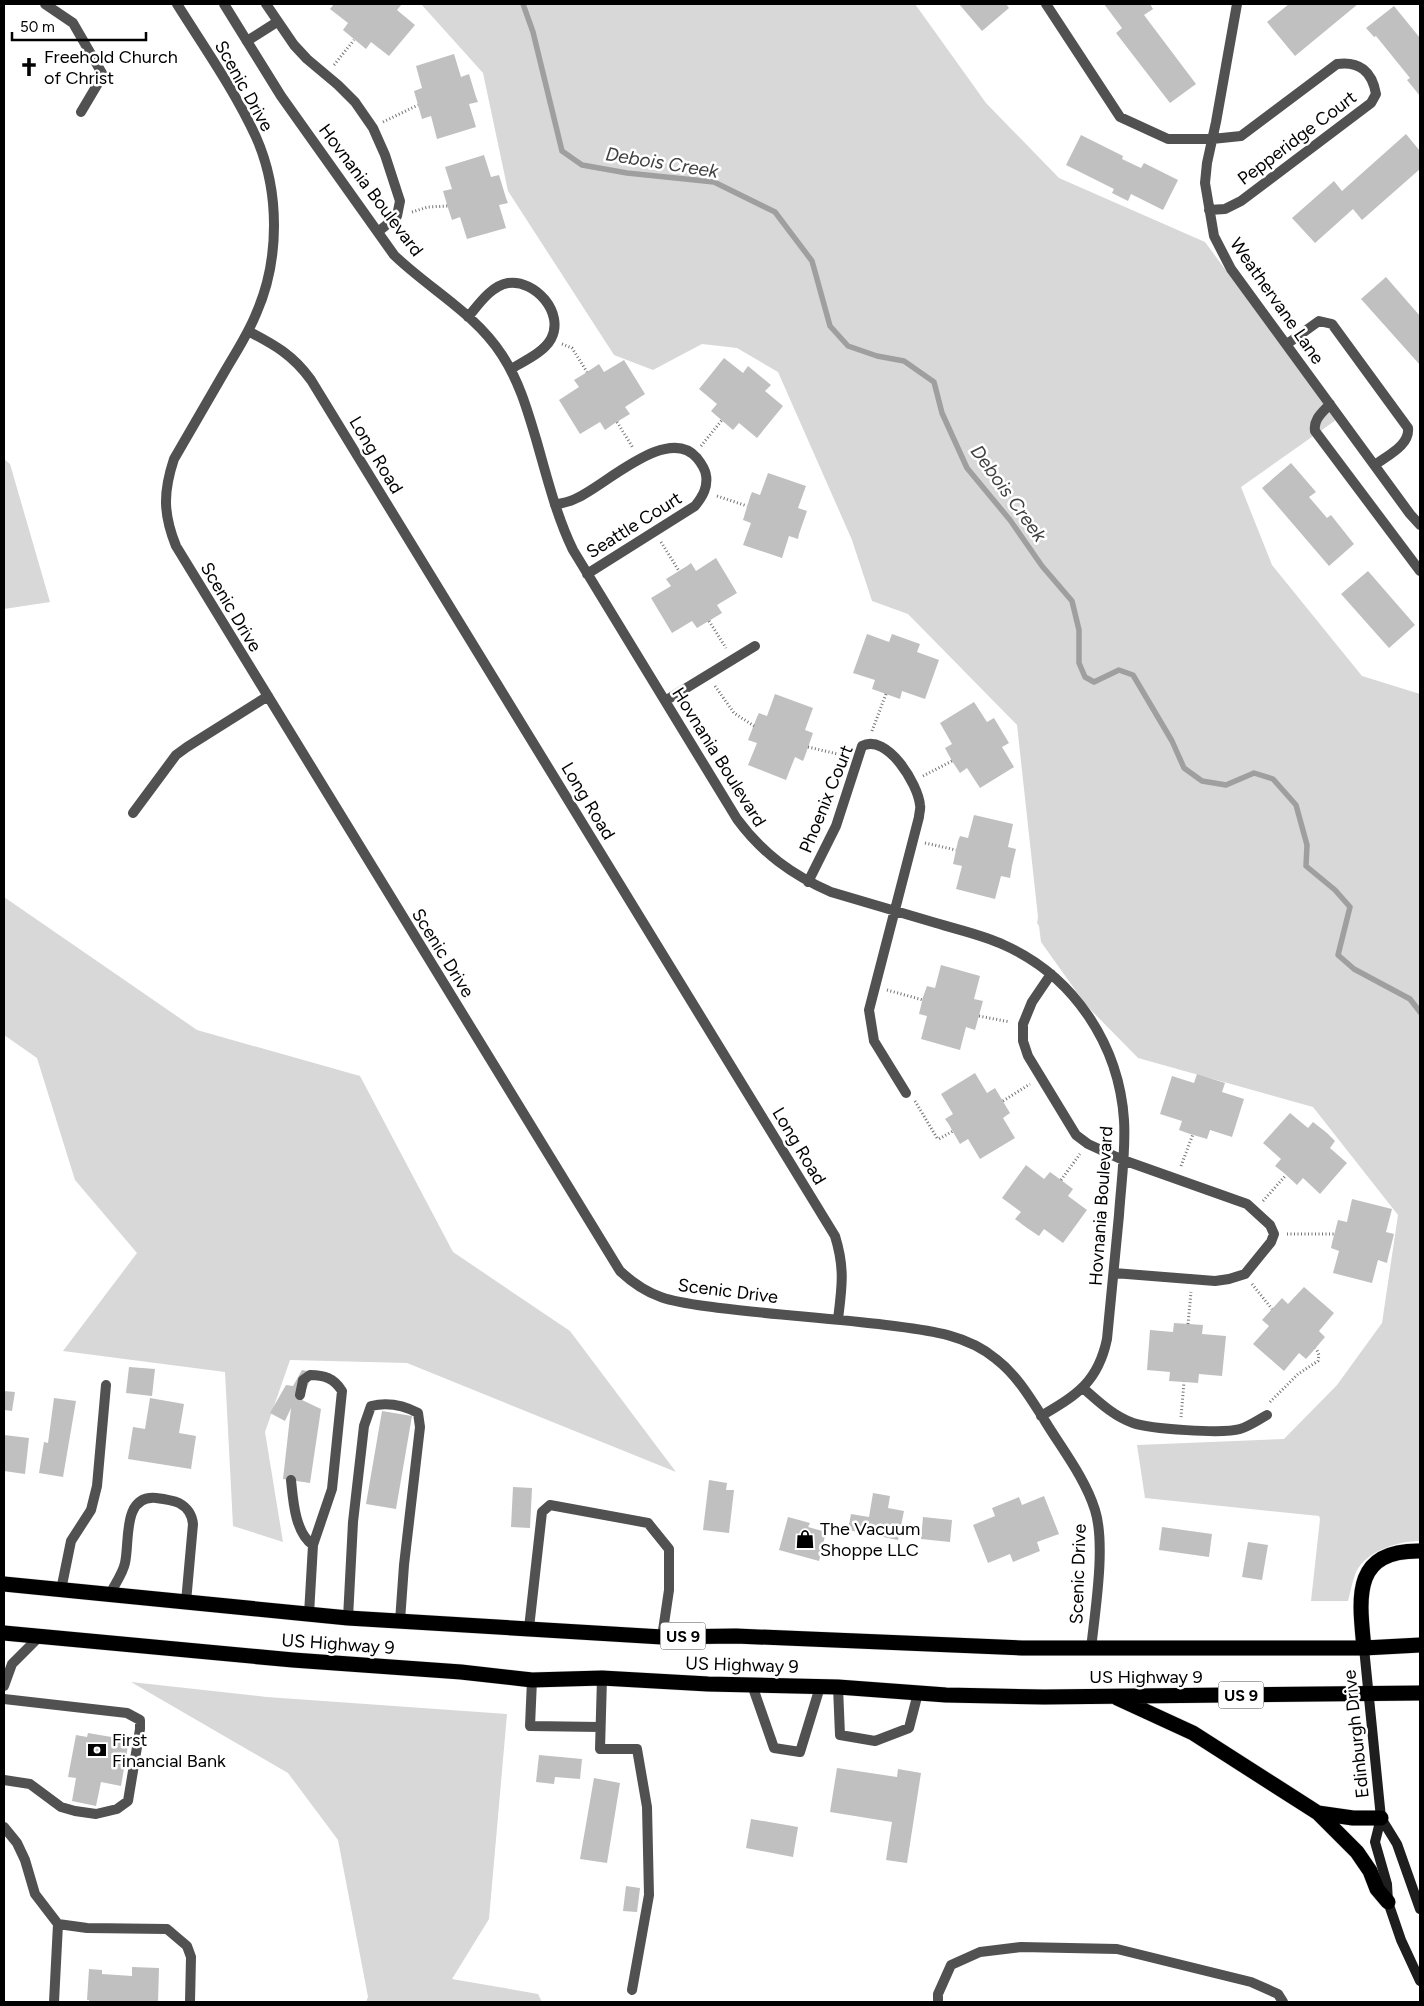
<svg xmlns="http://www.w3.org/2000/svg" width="1424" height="2006" viewBox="0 0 1424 2006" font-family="Figtree,sans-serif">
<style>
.green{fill:#d8d8d8}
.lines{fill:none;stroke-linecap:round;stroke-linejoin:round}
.stream{stroke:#9f9f9f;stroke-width:5.5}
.building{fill:#c0c0c0}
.highway-casing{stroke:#dbdbdb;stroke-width:16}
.path{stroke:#737373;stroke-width:3;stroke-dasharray:1 2.5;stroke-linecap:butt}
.lane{stroke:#515151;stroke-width:10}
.street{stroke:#515151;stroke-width:10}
.secondary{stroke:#1e1e1e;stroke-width:10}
.highway{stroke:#000;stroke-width:15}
.labels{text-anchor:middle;stroke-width:5;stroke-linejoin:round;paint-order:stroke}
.shield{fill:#fff;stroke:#4c4c4c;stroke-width:1}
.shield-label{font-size:16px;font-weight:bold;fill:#000}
.poi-label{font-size:18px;fill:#000;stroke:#fff;text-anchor:start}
.street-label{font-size:18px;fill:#000;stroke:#fff}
.water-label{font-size:19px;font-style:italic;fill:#404040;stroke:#fff}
</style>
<rect width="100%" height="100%" fill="#fff"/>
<path class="green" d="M421,4H915L986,103L1059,178L1205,242L1336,420L1241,487L1272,565L1362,676L1420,694V1541C1400,1541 1372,1549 1359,1567C1353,1575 1351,1591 1348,1601H1311L1320,1519L1319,1516L1145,1498L1137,1445L1284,1439L1337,1385L1382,1323L1398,1215L1313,1107L1138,1058L1086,1005L1041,942L1039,926L1037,923L1038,917L1017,725L908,614L872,601L852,540L778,372L737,348L702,344L653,370L614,355L508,191L483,73Z
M4,459L10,464L50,602L4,609Z
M4,897L197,1030L360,1076L453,1252L570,1331L676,1472L407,1363L290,1360L265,1432L283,1542L233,1526L225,1372L63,1351L137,1253L75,1180L37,1058L4,1035Z
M131,1682L267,1697L507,1714L489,1919L452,1979L538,1994L542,2002H366L368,1997L338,1840L288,1773Z"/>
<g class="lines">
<path class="stream" d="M523,4L533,32L562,151L582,165L627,173L714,182L775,212L812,261L830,326L848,346L877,356L904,361L934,382L942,413L967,468L1010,520L1042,566L1072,601L1079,630V663L1085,677L1094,682L1119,670L1133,675L1172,741L1184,768L1202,781L1226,785L1254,773L1273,779L1296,805L1307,845L1306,866L1335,890L1350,907L1338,955L1354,969L1410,999L1420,1012"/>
</g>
<path class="building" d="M334,4H402L397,10L415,25L389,56L371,42L366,49L343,30L348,23L330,9Z
M959,4H1006L1009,8L982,31Z
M1104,4H1150L1153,9L1144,15L1196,84L1170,103L1116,33L1122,28Z
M1289,4H1358L1295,56L1267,22Z
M1394,6L1420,38V96L1407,80L1410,78L1376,36L1374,37L1366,28Z
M454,54L461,77L469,74L476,97L478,102L469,104L476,127L437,139L431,116L422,119L414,91L422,88L416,66Z
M1406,134L1420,151V169L1362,220L1353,209L1315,243L1292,218L1334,181L1342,191Z
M1081,135L1123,156L1122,159L1141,168L1144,163L1178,180L1163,210L1131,194L1128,201L1112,193L1114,189L1066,165Z
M484,155L491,177L499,175L506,198L508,203L499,205L506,228L467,239L460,217L452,220L448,208L443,191L452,189L445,167Z
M1386,277L1420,316V365L1361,299Z
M724,358L743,373L748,366L771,385L765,391L783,406L757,438L739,423L733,430L711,411L717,404L699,389Z
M624,360L645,394L625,407L630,414L615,423L605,430L600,422L580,434L559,400L579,387L574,380L584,374L599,364L604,372Z
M1291,463L1316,492L1309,497L1327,518L1331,515L1354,544L1329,566L1262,488Z
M768,473L806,486L798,508L807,511L799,534L798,539L789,536L782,558L743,545L751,523L743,520L750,497L752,492L760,495Z
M716,558L737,593L717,605L722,613L697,628L692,621L672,633L651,598L671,586L666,579L687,566L691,563L696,571Z
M1368,571L1415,625L1389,648L1341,594Z
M867,634L889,642L892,634L920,644L917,652L939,660L925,699L902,691L900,699L872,689L875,680L853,673Z
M775,694L813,708L805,730L813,733L805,756L803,761L795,757L786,780L748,765L757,743L748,740L757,717L759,713L767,716Z
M974,702L987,722L994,718L1009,743L1002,747L1014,767L980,788L967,768L960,773L952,761L945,748L952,744L940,723Z
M974,815L1013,824L1008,847L1016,849L1012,866L1010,878L1001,876L995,899L956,889L962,866L953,864L958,841L960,836L968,838Z
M941,965L980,976L974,999L983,1001L975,1030L966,1027L960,1050L921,1039L927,1016L919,1014L923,997L927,986L935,988Z
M975,1073L987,1093L995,1088L1010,1113L1003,1118L1015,1138L980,1159L968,1139L960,1144L948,1123L945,1119L953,1114L941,1094Z
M1197,1074L1225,1083L1222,1092L1244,1099L1232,1137L1210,1130L1207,1139L1190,1134L1179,1130L1182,1121L1160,1114L1172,1076L1194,1083Z
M1290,1113L1308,1128L1313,1122L1327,1133L1335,1141L1330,1148L1347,1163L1320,1194L1303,1178L1297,1185L1284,1173L1275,1166L1281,1159L1263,1143Z
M1026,1165L1044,1179L1050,1172L1061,1180L1073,1189L1068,1196L1087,1210L1063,1243L1044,1229L1039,1236L1027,1228L1015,1219L1021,1212L1002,1198Z
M1352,1199L1392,1209L1386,1232L1394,1234L1388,1258L1387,1263L1378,1260L1372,1283L1333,1273L1339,1251L1331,1248L1332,1243L1338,1220L1347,1222Z
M1304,1287L1334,1313L1319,1331L1325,1337L1314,1350L1306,1359L1299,1353L1284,1371L1253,1344L1269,1326L1262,1320L1282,1298L1288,1304Z
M1174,1323L1203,1325L1202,1334L1226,1336L1222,1376L1199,1374L1198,1383L1184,1382L1169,1381L1170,1372L1147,1370L1150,1330L1173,1332Z
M129,1367L155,1369L152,1396L126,1393Z
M302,1370L313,1372L302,1400L321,1409L310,1483L283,1479L291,1408L285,1421L270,1413L286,1385L293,1386Z
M4,1391L15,1392L12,1411L4,1410Z
M54,1398L76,1401L63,1477L39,1473L44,1442L48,1443Z
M150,1398L184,1404L179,1433L196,1436L191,1469L128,1459L133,1427L145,1429Z
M382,1411L412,1416L396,1509L366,1504Z
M4,1435L29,1438L25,1474L4,1471Z
M709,1480L727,1483L726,1490H734L729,1533L703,1530Z
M513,1487L532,1488L530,1528L511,1527Z
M873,1493L890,1496L888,1508L904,1511L898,1540L848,1530L851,1514L869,1517Z
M1044,1496L1059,1534L1037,1542L1040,1551L1013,1562L1010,1554L988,1563L973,1525L995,1516L992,1508L1019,1497L1022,1505Z
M788,1517L810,1523L808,1527L826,1532L819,1561L779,1550Z
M923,1517L952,1520L950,1542L921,1539Z
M1162,1527L1212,1534L1209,1557L1159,1550Z
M1248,1542L1268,1545L1262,1580L1242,1577Z
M88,1733L129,1740L121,1786L101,1782L96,1806L72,1801L76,1778L68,1777L76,1735L87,1737Z
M539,1755L582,1759L580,1779L555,1777L554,1784L536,1782Z
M837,1768L897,1777L898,1769L921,1773L907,1863L886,1860L892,1822L830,1812Z
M594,1778L620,1783L607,1863L580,1859Z
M751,1819L798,1827L793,1857L746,1848Z
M626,1886L640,1888L637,1912L623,1911Z
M132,1967L159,1968L158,2002H89V2000H87L89,1969L102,1970V1974L132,1976Z"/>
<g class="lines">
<g class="highway-casing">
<path id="highway" d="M4,1584L348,1618L662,1637L736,1636L1022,1648H1364L1420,1645
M4,1633L293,1660L461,1672L532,1680L602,1678L708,1684L838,1687L946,1695L1044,1697L1420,1693
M1364,1648C1359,1597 1352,1550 1420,1551
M1117,1698L1193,1733L1318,1813L1357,1852L1370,1871L1377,1889L1388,1902
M1318,1813L1353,1818H1381"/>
</g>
<path class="path" d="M334,65L354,40
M383,122L418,105
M412,212L428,207L448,206
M562,344L572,348L587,372
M617,422L633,448
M701,446L722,420
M717,496L747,506
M661,542L679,571
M709,621L726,648
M715,686L734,713L754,726
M872,731L886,694
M808,747L846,756
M923,776L952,761
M925,843L956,850
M887,990L923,1000
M979,1016L1010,1022
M915,1101L937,1138L939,1139L953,1131
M1003,1101L1030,1084
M1181,1166L1193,1134
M1061,1180L1080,1154
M1263,1201L1286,1175
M1287,1234H1334
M1252,1284L1272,1309
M1188,1324L1191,1292
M1270,1402L1298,1374L1318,1361L1319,1355L1316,1348
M1181,1417L1184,1382"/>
<path class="lane" d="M45,4L73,23L103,75L81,112
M247,41L277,22
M291,1480C293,1500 295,1533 313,1545L332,1489L342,1391C334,1378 324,1375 310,1375L303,1380L300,1395
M61,1590L71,1541L91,1510L97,1486L106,1385
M110,1594C115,1584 123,1573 125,1563C130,1541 122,1495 156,1498C164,1499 172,1500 179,1503C188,1508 192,1514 193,1524L186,1602
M309,1614L313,1545
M348,1618L353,1522L364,1426L371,1406C388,1402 403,1405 418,1413L420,1427L404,1565L400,1621
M529,1628L542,1512L550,1505L648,1523L669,1549V1590L662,1637
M602,1678L600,1749H637L647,1807L649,1895L632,1990
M532,1680L530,1726L600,1727
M752,1685L774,1748L800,1752L820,1687
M4,1686L12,1664L39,1637
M838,1687L840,1735L875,1741L909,1728L918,1693
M4,1699L127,1713L140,1720V1729L128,1801L117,1809L96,1814L75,1811L61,1807L30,1784L4,1780
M4,1827L17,1843L25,1860L35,1894L58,1924L54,2002
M58,1924L87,1928L167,1929L187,1946L191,1957L190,2002"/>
<path class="street" d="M177,4C204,47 235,91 256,137C280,191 280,260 256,314C248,334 236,352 225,371C208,400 191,430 174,459C163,492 163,514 176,546L620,1271C653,1302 678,1302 720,1308C775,1315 831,1318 886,1325C924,1330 965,1333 996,1359C1017,1375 1031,1399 1045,1421C1062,1449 1085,1478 1095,1510C1106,1545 1095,1611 1091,1649
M224,4L281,96L394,255C429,289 475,313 502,355C519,381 527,409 536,439C547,477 556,515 573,550L737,819C762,853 792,875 831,892C866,902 901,913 936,923C959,930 983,935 1004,945C1074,976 1119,1045 1124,1120C1126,1151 1121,1184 1119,1215C1115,1256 1111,1297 1107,1339C1098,1382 1077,1395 1041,1416
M266,4L294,45L307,59L338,85L355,102L373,128L385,155L400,201L397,216L378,232
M1046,4L1120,117L1168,139H1212L1241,136L1337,64C1359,61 1372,71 1376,94L1371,103L1241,201L1225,209L1209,210
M1237,4L1216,122L1207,163L1205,183L1214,236L1231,269L1410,514L1420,525
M468,317C479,304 491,286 508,283C535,279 565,313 551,339C543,353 524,361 511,369
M248,331C275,345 293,355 311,380L835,1236C845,1268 842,1287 838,1319
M1287,344L1319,321L1332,324L1408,428C1410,445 1388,455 1375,465
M1330,404C1323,412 1313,419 1315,431L1420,571
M555,505C562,503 570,502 577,498C606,485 668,424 697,458C701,463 705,468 706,475C708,487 703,496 695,506L587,574
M665,701L755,646
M133,813L176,755L187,747L268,696
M808,882L836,826L862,746C887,733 918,784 920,805C921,808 919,813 919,817L869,1010L874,1041L906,1093
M1051,974L1032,1002L1023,1024V1041L1028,1056L1076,1135L1088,1144L1123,1160L1247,1204L1270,1225L1274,1234L1271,1242L1245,1274L1229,1279L1215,1281L1114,1273
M1083,1388C1098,1401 1113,1416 1133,1423C1150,1429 1223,1434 1240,1429C1250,1426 1258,1420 1267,1415
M938,2002V1994L951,1965L980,1952L1021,1947L1117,1949L1251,1982L1278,1994L1283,2002"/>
<path class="secondary" d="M1364,1648L1381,1818L1375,1842L1387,1884L1388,1902L1401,1940L1420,1981
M1381,1818L1397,1844L1420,1909"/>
<use href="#highway" class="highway"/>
</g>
<defs>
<g id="church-bare" transform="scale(1.5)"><path d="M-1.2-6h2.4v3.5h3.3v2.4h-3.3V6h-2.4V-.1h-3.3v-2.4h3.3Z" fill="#000" stroke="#fff" stroke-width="2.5" paint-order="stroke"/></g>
<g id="shop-bare" transform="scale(1.5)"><path d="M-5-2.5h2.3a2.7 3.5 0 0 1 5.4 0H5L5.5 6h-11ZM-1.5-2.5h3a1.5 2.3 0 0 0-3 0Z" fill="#000" stroke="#fff" stroke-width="2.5" paint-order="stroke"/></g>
<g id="bank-bare" transform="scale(1.5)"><path d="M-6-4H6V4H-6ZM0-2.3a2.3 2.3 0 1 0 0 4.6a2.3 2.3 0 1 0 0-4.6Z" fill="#000" stroke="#fff" stroke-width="2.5" paint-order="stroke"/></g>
</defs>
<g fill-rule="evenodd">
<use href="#church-bare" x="29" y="67"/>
<use href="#shop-bare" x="805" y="1539"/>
<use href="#bank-bare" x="97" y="1750"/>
</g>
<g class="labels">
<g class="shield">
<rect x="660.5" y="1622.5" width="45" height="27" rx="4"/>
<rect x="1218.5" y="1681.5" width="45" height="27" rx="4"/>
</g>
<g class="shield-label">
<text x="683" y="1642">US 9</text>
<text x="1241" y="1701">US 9</text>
</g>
<g class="poi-label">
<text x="44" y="63">Freehold Church<tspan x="44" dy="21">of Christ</tspan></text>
<text x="820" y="1535">The Vacuum<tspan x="820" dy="21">Shoppe LLC</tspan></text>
<text x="112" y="1746">First<tspan x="112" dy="21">Financial Bank</tspan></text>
</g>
<g class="street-label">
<text transform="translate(244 86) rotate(61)" y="6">Scenic Drive</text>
<text transform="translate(1297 138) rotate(-37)" y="6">Pepperidge Court</text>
<text transform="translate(371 190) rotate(53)" y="6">Hovnania Boulevard</text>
<text transform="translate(1277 301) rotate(55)" y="6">Weathervane Lane</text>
<text transform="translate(376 455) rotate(59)" y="6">Long Road</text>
<text transform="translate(634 525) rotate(-32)" y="6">Seattle Court</text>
<text transform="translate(231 607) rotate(59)" y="6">Scenic Drive</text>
<text transform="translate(719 757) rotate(58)" y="6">Hovnania Boulevard</text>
<text transform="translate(826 799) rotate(-68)" y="6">Phoenix Court</text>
<text transform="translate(588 801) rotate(59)" y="6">Long Road</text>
<text transform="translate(443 953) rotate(58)" y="6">Scenic Drive</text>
<text transform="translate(799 1146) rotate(59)" y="6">Long Road</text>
<text transform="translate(1101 1206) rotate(-86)" y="6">Hovnania Boulevard</text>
<text transform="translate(728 1291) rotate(7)" y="6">Scenic Drive</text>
<text transform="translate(1078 1574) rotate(-88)" y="6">Scenic Drive</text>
<text transform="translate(338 1644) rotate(4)" y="6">US Highway 9</text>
<text transform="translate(742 1665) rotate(2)" y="6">US Highway 9</text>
<text x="1146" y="1683">US Highway 9</text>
<text transform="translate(1356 1734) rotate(-96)" y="6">Edinburgh Drive</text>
</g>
<g class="water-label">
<text transform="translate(662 162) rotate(9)" y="7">Debois Creek</text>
<text transform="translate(1009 493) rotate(54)" y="7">Debois Creek</text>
</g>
</g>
<rect width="1424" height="2006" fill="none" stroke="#000000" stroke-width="10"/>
<path d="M12 32v8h134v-8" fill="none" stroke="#000000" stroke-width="2.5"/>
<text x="20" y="32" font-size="15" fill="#000000" stroke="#ffffff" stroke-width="4" paint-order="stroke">50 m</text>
</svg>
